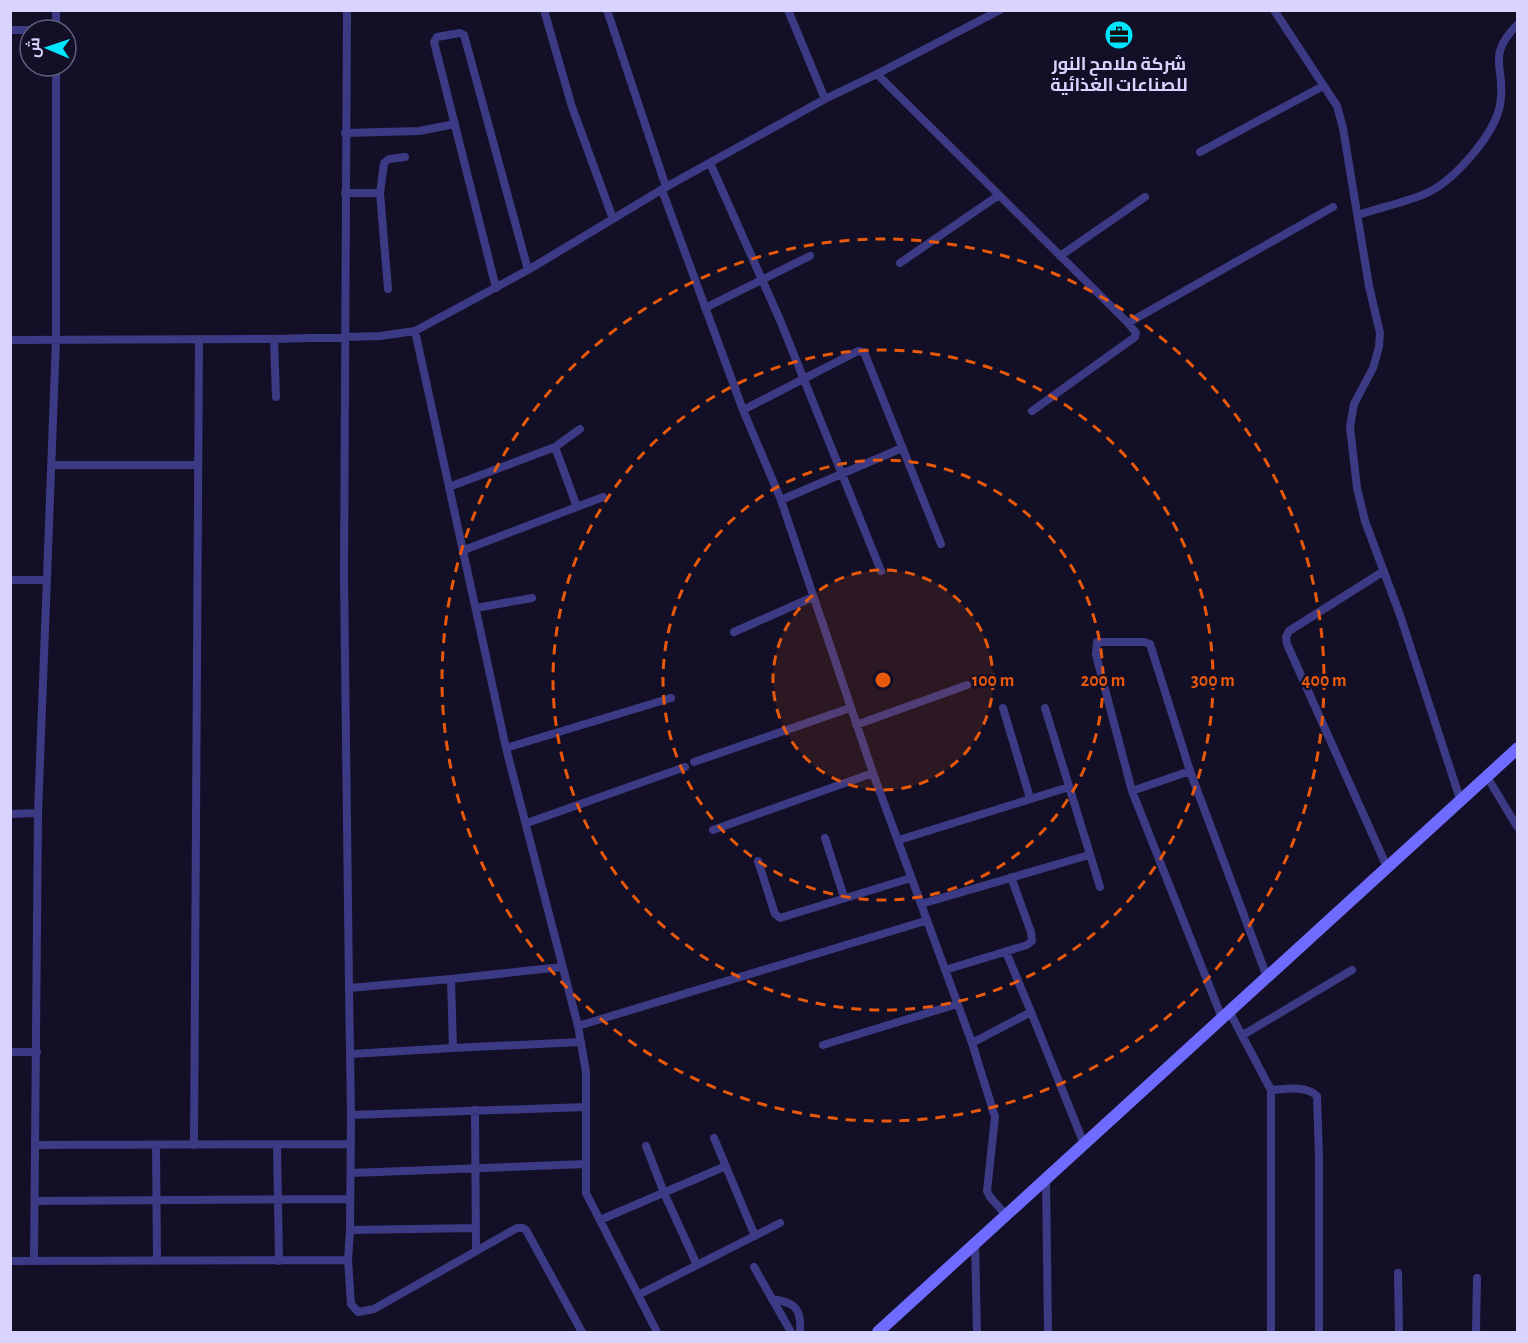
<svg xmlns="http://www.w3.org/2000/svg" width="1528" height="1343" viewBox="0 0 1528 1343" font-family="'Alegreya Sans',Cairo,sans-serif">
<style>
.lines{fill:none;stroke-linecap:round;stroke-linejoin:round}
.minor{stroke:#3d3a85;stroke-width:8}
.secondary{stroke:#6f6bff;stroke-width:12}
.ring{fill:none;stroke:#e8590c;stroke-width:3;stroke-dasharray:10 8}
.labels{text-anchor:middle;stroke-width:4.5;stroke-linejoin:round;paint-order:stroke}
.poi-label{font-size:18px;font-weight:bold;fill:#d9d4ff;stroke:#130f26}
.centre{fill:#e8590c;stroke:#130f26;stroke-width:3}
.ring-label{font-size:18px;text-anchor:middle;font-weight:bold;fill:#e8590c;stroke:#130f26;stroke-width:4.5;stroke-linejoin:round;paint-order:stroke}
</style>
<rect width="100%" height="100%" fill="#130f26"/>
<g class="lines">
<path class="minor" d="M56,10V30
M347,10L344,575L349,988L451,979L453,1048L351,1054
M544,10L572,107L613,219
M607,10L666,187
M788,10L825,99
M1274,10L1337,106L1343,128L1369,286L1380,333L1379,347L1373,368L1354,404L1350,427L1357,488L1365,521L1400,615L1460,799
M10,30H56
M877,74L1128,323L1136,333L1135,337L1032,411
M345,133L419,131L455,124
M1200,152L1323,86
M710,163L780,320L881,571
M662,190L743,410L781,500L873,773L972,1043L995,1117L987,1191L990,1197L1006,1215
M345,193H380L388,289
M380,193L384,163L389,159L405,157
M1358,215C1378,208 1411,201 1429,192C1455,179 1495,134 1500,105C1507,67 1484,58 1518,24
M1060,256L1145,197
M900,263L999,195
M496,288L434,42L437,37L460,33L464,35L528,270
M705,308L810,256
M1128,323L1333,207
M415,331L506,748L578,1026L586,1072V1193L657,1332
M274,339L276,397
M10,340L274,339L380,336L415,331L528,270L666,187L825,99L877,74L1000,10
M743,410L858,351L864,352L941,544
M555,447L580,429
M52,465H198
M449,487L555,447L577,507
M781,500L902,448
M464,550L603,497
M1384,571L1289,631L1286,637L1287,644L1387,867
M10,580H47
M476,608L532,598
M734,632L813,597
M1003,708L1030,798
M1045,708L1100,887
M856,725L967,685
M506,748L671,698
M694,762L850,708
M1486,775L1518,828
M1132,791L1190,771
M10,814L38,813
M527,823L685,767
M713,830L873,773
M825,838L844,897
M899,840L1069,787
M758,861L775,914L780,918L911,878
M921,904L1089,855
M945,970L1027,945L1032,941L1031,932L1011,877
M451,979L562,967
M349,988L351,1115L350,1230L348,1260L351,1304L358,1312L374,1309L517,1228H523L526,1230L582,1332
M1229,1011L1271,1090C1286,1089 1306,1085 1317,1096L1319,1158V1332
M1031,1012L1084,1144
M1222,1018L1132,791L1096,655L1097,642H1144L1150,644L1190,771L1267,977
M578,1026L925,921
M1243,1035L1352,970
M972,1043L1031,1012L1006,952
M823,1045L957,1004
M453,1048L581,1042
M10,1052H37
M475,1110L476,1251
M351,1115L586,1107
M714,1138L755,1236
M36,1145L351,1144
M156,1145L157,1261
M194,1145L199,340
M277,1145L279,1261
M646,1146L664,1193L697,1265
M351,1173L586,1164
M1046,1179L1048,1332
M35,1201L350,1199
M600,1220L726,1166
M350,1230L476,1228
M975,1243L977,1332
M10,1261L348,1260
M34,1261L38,813L56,340V66
M754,1267L791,1332
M1398,1273L1399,1332
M638,1295L780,1223
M772,1299C794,1302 802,1308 800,1332
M1271,1332V1090
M1476,1332L1477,1278"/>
<path class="secondary" d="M878,1332L1518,748"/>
</g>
<circle cx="883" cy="680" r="110" fill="#e8590c" fill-opacity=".12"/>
<g class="ring">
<circle cx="883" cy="680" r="110"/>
<circle cx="883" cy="680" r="220"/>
<circle cx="883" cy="680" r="330"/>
<circle cx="883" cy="680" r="441"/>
</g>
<defs>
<g id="office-disc" transform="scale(1.5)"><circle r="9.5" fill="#00e5ff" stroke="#130f26"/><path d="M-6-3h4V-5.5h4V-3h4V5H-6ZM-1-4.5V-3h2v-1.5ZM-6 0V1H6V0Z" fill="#111"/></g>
</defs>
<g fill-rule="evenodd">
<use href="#office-disc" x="1119" y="35"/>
</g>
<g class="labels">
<g class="poi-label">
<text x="1119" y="70">شركة ملامح النور<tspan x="1119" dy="21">للصناعات الغذائية</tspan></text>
</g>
</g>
<circle cx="883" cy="680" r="9" class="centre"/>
<g class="ring-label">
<text x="993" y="686">100 m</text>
<text x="1103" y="686">200 m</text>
<text x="1213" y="686">300 m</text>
<text x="1324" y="686">400 m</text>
</g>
<rect width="1528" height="1343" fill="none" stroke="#d9d4ff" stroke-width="24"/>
<g transform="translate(48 48) rotate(272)"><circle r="28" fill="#130f26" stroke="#625e7d" stroke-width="1.5"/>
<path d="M0-4.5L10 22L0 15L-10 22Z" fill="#00e5ff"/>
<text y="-9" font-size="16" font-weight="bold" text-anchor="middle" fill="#d9d4ff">ش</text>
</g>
</svg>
